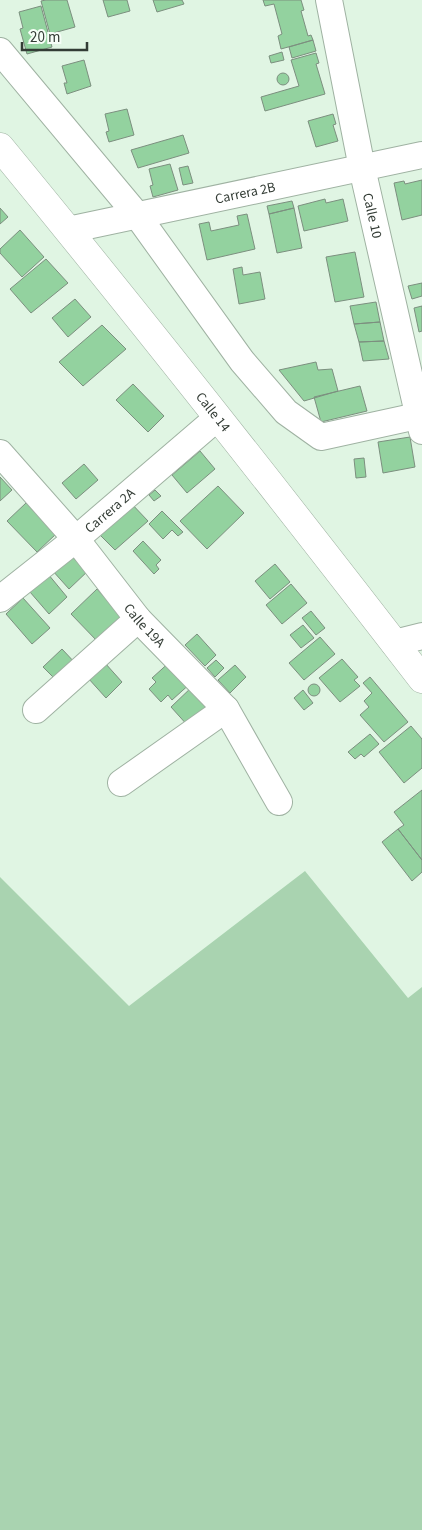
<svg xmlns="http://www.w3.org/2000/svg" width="422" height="1530" viewBox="0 0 422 1530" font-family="'Source Sans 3',sans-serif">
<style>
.green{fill:#a9d3b0}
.building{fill:#93d29f;stroke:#7c8f7f}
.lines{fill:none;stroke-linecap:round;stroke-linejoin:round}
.minor-casing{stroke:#9fb2a2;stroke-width:28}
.highway-casing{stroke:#9fb2a2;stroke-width:29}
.minor{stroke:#fff;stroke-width:26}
.highway{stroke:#fff;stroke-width:28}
.labels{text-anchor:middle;stroke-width:4;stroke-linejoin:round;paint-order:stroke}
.street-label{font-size:14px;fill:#333c35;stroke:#f6fef7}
</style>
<rect width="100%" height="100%" fill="#e0f5e3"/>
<path class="green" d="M305,871L408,998L422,987V1530H0V877L129,1006Z"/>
<path class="building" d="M46,0H67L75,27L50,34L41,1Z
M103,0H127L130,11L108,17Z
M153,0H182L184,4L157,12Z
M263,0H301L304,10L301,11L308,36L311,35L313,40L281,49L278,36L282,34L274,4L265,6Z
M41,6L52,47L27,54L20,29L23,28L19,12Z
M313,40L316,51L292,58L289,47Z
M282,52L284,60L271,63L269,56Z
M316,53L319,63L316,64L325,94L265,111L261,97L299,86L291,60Z
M84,60L91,86L67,94L64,83H67L62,66Z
M277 79a6 6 0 1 1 12 0a6 6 0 1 1-12 0Z
M127,109L134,135L109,142L106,132L109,131L105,114Z
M333,114L336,124L333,125L338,141L316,147L308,121Z
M183,135L189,153L138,168L131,150Z
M170,164L178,190L153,197L150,186L153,185L149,169Z
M188,166L193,183L183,185L179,168Z
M422,180V215L402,220L394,183L404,181L405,184Z
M325,199L326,203L343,199L348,221L304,231L298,206Z
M292,201L294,208L269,214L267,206Z
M0,208L8,217L0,224Z
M294,208L302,248L277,253L269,214Z
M247,214L255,249L207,260L199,224L209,222L211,231L239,225L237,216Z
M20,230L44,257L22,277L0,253V249Z
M355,252L364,297L335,302L326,257Z
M46,259L68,283L31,313L10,289Z
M242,267L243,275L260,272L265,299L239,304L233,269Z
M422,283V296L412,299L408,286Z
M75,299L91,317L68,337L52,318Z
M376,302L380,322L354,324L350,306Z
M422,306V331L419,332L414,308Z
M380,322L384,341L359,342L354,324Z
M102,325L126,349L83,386L59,362Z
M384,341L389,359L363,361L359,342Z
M316,362L318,370L332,369L338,391L304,401L279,370Z
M133,384L164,416L148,432L116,400Z
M360,386L367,411L321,422L314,397Z
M410,437L415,467L383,473L378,442Z
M200,451L215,469L187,493L172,475Z
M364,458L366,477L356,478L354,459Z
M84,464L98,480L76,499L62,483Z
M0,477L12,490L0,501Z
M218,486L244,513L207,549L180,521Z
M155,490L161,496L154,501L149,495Z
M129,501L148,521L115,550L96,531Z
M26,503L56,534L37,552L7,521Z
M162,511L183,532L178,536L172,530L163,539L149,524Z
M143,541L161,560L156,565L159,569L154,574L133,551Z
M70,554L79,564L90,569L69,589L52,570Z
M275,564L290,582L270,599L255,581Z
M48,574L67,597L49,614L30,592Z
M291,584L307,603L282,624L266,605Z
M97,589L123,617L98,642L71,614Z
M23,598L50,628L32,644L6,614Z
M311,611L325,628L316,635L302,618Z
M303,625L314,638L301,648L290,635Z
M197,634L216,655L205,666L185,645Z
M320,637L335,654L304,680L289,663Z
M62,649L77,665L59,683L43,667Z
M342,659L358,677L354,680L360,686L340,702L319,678Z
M172,660L192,682L172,700L168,695L161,702L149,689L156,682L152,678Z
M216,660L224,668L215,677L207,668Z
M105,663L122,682L106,698L88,678Z
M235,665L246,677L230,693L218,680Z
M370,677L408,722L384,742L360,715L369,707L364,701L372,693L363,683Z
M308 690a6 6 0 1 1 12 0a6 6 0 1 1-12 0Z
M194,685L213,705L189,727L171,707Z
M303,690L313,703L304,710L294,698Z
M411,726L422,739V768L404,783L379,752Z
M370,734L379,744L364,757L361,754L355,759L348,752Z
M422,790V860L398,829L404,825L394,812Z
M398,829L422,860V872L412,881L382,842Z"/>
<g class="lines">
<g class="minor-casing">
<g id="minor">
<path id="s1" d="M329,0L362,168L422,431"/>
<path d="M0,51L137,215L242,361L286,412L321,437L422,415"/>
<path id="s2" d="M68,230L422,155"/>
<path id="s3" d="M0,453L76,539L138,619L226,709L279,802"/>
<path id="s4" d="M0,599L76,539L217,418"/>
<path d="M394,643L422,636"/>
<path d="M36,710L138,619"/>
<path d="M121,783L226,709"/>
</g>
</g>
<g class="highway-casing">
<g id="highway">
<path id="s5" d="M0,147C144,322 284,500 422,679"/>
</g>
</g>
<use href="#minor" class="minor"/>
<use href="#highway" class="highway"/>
</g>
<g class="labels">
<g class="street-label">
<text dy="5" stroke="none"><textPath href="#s2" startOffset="181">Carrera 2B</textPath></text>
<text dy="5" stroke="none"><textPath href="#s1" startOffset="220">Calle 10</textPath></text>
<text dy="5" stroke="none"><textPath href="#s5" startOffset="340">Calle 14</textPath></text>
<text dy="5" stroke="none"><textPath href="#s4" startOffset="141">Carrera 2A</textPath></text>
<text dy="5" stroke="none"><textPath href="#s3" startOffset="225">Calle 19A</textPath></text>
</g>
</g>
<path d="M22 42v8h65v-8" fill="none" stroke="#333c35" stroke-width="2.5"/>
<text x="30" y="42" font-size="15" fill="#333c35" stroke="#f6fef7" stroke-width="4" paint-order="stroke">20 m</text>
</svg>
